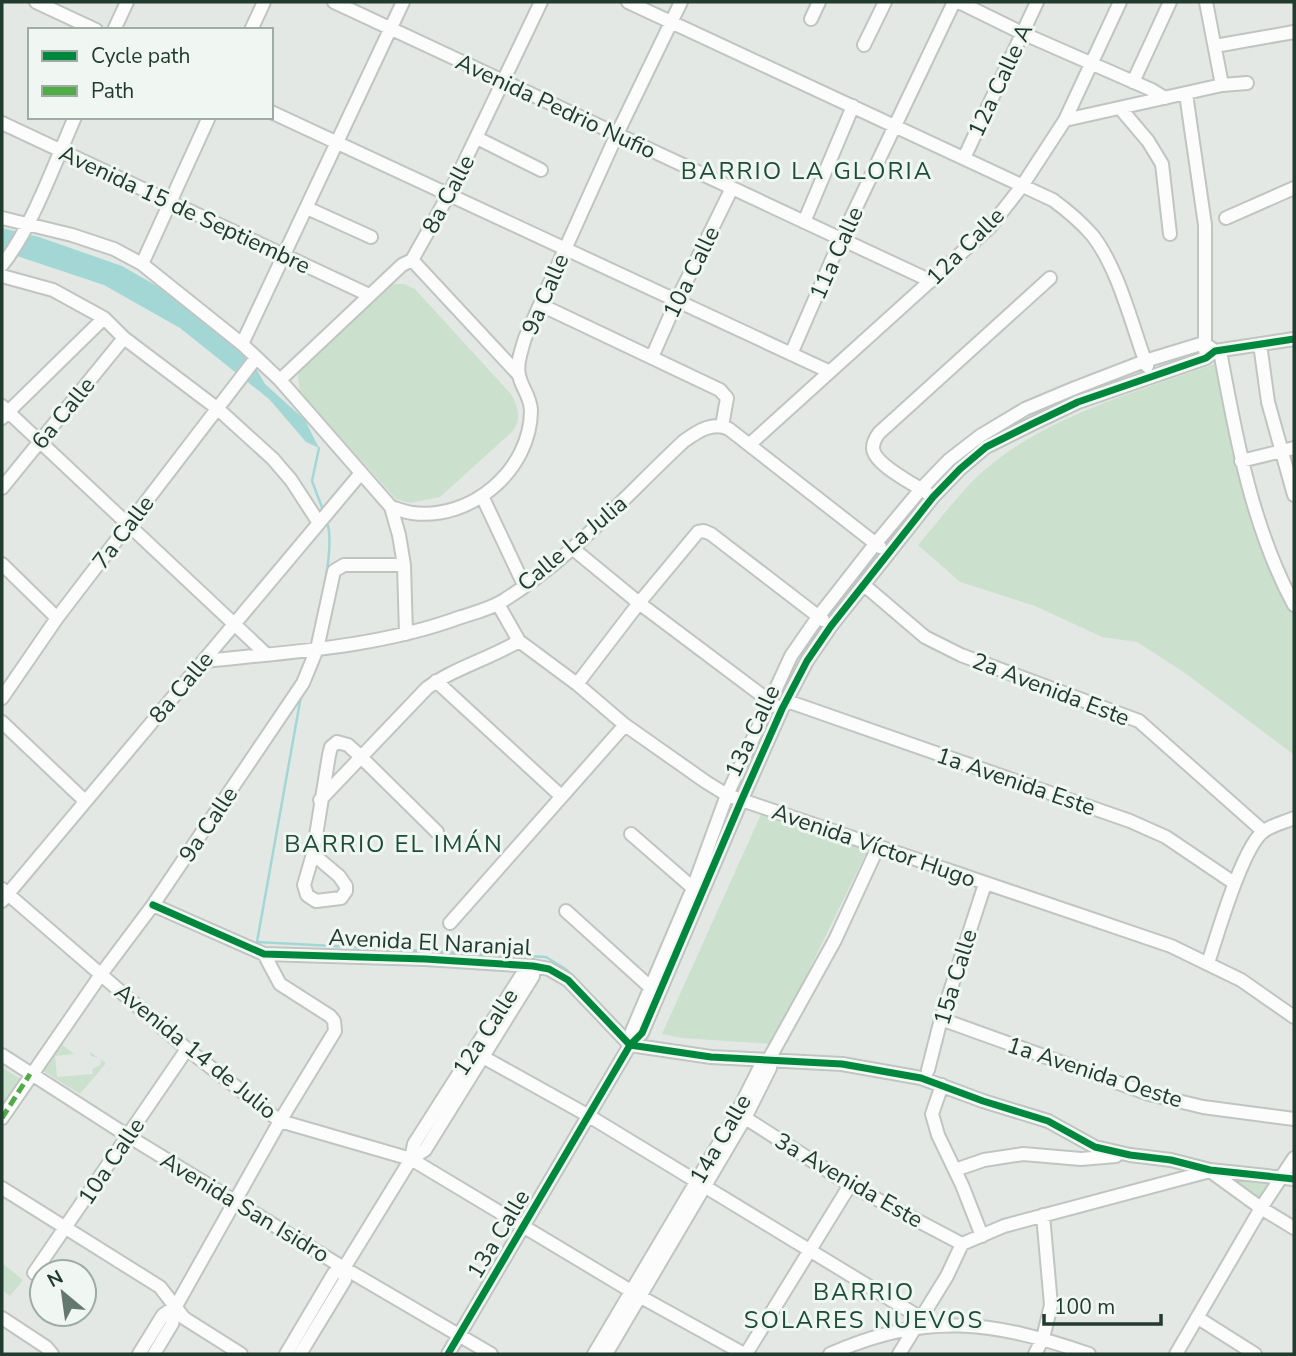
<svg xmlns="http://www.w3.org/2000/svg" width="1296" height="1356" viewBox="0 0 1296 1356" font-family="'Nunito Sans',sans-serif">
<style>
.green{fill:#cbe1ce}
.water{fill:#a3d7d6}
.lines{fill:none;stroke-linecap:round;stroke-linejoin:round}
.stream{stroke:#a3d7d6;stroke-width:2.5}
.minor-casing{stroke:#c0c5c2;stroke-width:16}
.minor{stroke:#fbfcfb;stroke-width:12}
.quiet{stroke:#52ac45;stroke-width:5;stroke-dasharray:10 5;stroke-linecap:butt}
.cycleway-casing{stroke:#f0f7f2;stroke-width:11}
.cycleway{stroke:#00873e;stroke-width:7}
.labels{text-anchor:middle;stroke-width:6;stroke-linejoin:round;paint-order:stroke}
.street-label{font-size:23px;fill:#213b2f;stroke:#f0f7f2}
.neighbourhood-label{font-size:24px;letter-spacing:2px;fill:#1d4c39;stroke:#f0f7f2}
</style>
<rect width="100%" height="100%" fill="#e3e8e5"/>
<path class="green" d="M394,284H404L415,289L511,394C518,407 522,418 513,431L440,497L410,503L396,499L300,392L298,377L300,368L384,289Z
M1220,362L1268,532L1294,602L1293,754L1185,673L1137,642L1102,637L1035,606L960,582L918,545C939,521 959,493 982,472C1045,416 1142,390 1220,362Z
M762,812L869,847L773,1044L682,1038L662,1034Z
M60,1043L74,1054L55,1056L57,1077L93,1074L92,1069L100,1065L101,1061L99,1058L91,1056L90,1052L106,1063L80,1094L40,1069Z
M2,1067L22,1080L2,1109Z
M1220,1174L1283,1177L1261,1208Z
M2,1263L23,1280L10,1296L2,1290Z"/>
<path class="water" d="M2,228L39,237L122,266L169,293L249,356L265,384L305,420L319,448L306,442L269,399L180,328L104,285L2,251Z"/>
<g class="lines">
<path class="stream" d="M319,448L312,481L323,510
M312,643C318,615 336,548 327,522
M301,696L257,942L546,957L567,970L613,1018"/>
<g class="minor-casing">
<path id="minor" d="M36,2L96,30
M334,2L931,281
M628,2L1053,200C1068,211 1081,222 1093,236C1119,270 1132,326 1147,366
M959,2L1022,33L1152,90L1165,98
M1206,2L1222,85
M811,19L819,2
M114,30L127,2
M251,30L264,2
M864,45L885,2
M1215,46L1294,32
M1133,82L1170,2
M1186,94L1205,225V351
M1120,108L1148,141L1162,164L1170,234
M271,112L828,371
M1065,120L1222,85L1247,83
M2,123L369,295
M477,138L541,170
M964,158L1037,2
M307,208L371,237
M2,218L72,235L114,249L142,264L242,344L280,380L391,507L399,535L404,565L406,634
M1226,218L1294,188
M804,222L853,106
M412,260L519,375
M142,264L209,117
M2,265C32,228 55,162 75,117
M2,276L53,290L104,318L124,338L218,409L273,459L291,480L319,523
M541,305L720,390L727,398L722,426
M242,344L403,2
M1260,344L1268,402L1294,495
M1220,351C1236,438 1252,527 1294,605
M791,354L841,239L954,2
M652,357L677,300L732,188
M280,380L402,265L412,260L449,194L541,2
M2,406L266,654
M2,418L104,318
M750,444L990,227L1022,186L1065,120L1120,2
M1241,461L1294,448
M2,488L124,338
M927,493C914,484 873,464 873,448C873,442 876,437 879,433L1050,278
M482,496L524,585
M391,507C398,509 405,512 412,513C471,521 531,470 531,410C530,395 521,387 519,375C516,363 522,349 525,338L617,134L681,2
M577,552L639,603L776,706
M2,564L57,618
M864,585L925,637L961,655L1139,721L1263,831
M498,604L519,641L577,684L625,725L706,782L727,795L1171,946L1241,980L1294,1017
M204,661C290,652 380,647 461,617C474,613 489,609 501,602C571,559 625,496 684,441C698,431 713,421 729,429L880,547
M436,681L561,796
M577,684L639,603L698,532L704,531L711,534L823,620
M2,698L57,618L256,358
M787,701L1130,821L1166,837L1234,883
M2,722L85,801
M320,800L427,688C454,668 489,659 519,641
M631,834L693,888L700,891
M313,854L339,876L346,886V891L341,898L316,901L307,895L304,885L313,854L329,755L331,747L337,742L348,745L360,756L437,832
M2,889L187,1049L280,1121L411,1159L641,1297L744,1354
M2,901L361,473
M153,905L264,954L425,959L533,966L549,969L568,980L630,1045L711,1057L842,1064L921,1078L983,1101L1048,1121L1095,1147L1130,1155L1171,1160L1210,1170L1294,1179
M566,911L650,987L657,990
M450,923L625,725
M1208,963C1217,936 1243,845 1264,831C1272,825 1285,822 1294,818
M941,1019L1149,1094L1203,1107L1294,1119
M630,1045L632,1031L693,888L727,795L791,656L818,617L876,543L921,489L949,460L980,436L1025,409L1075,388L1145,361L1204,343L1215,351
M2,1055L128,1136L344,1268L491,1354
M483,1057L589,1116L921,1318
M928,1070L941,1019L985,884
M942,1085L932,1114L938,1135L962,1185L982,1236
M739,1114L850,1185L962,1244
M2,1118L102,973L153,905L303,683L317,649L334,571L344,565H404
M411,1159L425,1150L533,976V966
M955,1170L984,1160L1023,1154L1081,1159L1116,1156
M1210,1171L1261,1208L1294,1228
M2,1188L160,1287L184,1318L241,1354
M962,1244L1004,1226L1210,1171
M34,1273L187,1049
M2,1318L46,1347L52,1354
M1198,1318L1255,1354
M139,1354L163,1315L176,1306
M154,1354L172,1324L176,1306L280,1121L335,1031L334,1021L330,1016L280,984L264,954
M286,1354L334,1273L344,1268L411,1159L414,1144L521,976L533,966
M300,1354L345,1280L344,1268
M448,1354L630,1045L642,1033L742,799L782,709L807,661L831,626L933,497L960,469L986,447L1032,424L1078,402L1206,358L1215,351L1294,339
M594,1354L737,1113L761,1065L769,1059L835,940L878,847
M606,1354L745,1118L770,1068L769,1059
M746,1354L850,1185
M830,1354C925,1311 994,1321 1089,1354
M899,1354L947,1276L962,1244
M1035,1354L1043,1338L1051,1305L1043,1215
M1176,1354L1261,1208L1294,1158"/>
</g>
<use href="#minor" class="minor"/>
<path class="quiet" d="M2,1118L30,1074"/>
<g class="cycleway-casing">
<path id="cycleway" d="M153,905L264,954L425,959L533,966L549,969L568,980L630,1045L711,1057L842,1064L921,1078L983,1101L1048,1121L1095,1147L1130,1155L1171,1160L1210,1170L1294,1179
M448,1354L630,1045L642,1033L742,799L782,709L807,661L831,626L933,497L960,469L986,447L1032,424L1078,402L1206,358L1215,351L1294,339"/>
</g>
<use href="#cycleway" class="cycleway"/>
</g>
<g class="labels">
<g class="street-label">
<text transform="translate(1000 80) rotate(-65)" y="8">12a Calle A</text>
<text transform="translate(556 106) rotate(25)" y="8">Avenida Pedrio Nufio</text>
<text transform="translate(448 194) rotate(-62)" y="8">8a Calle</text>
<text transform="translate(185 209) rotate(25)" y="8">Avenida 15 de Septiembre</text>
<text transform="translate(965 246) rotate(-45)" y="8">12a Calle</text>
<text transform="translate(836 253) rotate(-66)" y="8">11a Calle</text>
<text transform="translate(691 272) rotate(-64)" y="8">10a Calle</text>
<text transform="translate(545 294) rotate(-67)" y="8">9a Calle</text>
<text transform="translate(63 413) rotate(-51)" y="8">6a Calle</text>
<text transform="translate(123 532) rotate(-53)" y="8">7a Calle</text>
<text transform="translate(572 543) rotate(-40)" y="8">Calle La Julia</text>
<text transform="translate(181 687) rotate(-50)" y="8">8a Calle</text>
<text transform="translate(1051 689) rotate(21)" y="8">2a Avenida Este</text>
<text transform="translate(752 731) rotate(-65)" y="8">13a Calle</text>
<text transform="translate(1016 781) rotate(19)" y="8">1a Avenida Este</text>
<text transform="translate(208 824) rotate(-56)" y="8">9a Calle</text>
<text transform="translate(874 845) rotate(19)" y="8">Avenida Víctor Hugo</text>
<text transform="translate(430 942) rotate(3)" y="8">Avenida El Naranjal</text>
<text transform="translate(955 977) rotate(-73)" y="8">15a Calle</text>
<text transform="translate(485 1032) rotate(-57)" y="8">12a Calle</text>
<text transform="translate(196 1051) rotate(39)" y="8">Avenida 14 de Julio</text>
<text transform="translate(1095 1072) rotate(18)" y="8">1a Avenida Oeste</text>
<text transform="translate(720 1139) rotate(-60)" y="8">14a Calle</text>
<text transform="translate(111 1161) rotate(-56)" y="8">10a Calle</text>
<text transform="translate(849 1180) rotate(30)" y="8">3a Avenida Este</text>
<text transform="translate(245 1207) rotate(31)" y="8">Avenida San Isidro</text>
<text transform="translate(498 1234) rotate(-59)" y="8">13a Calle</text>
</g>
<g class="neighbourhood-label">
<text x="807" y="179">BARRIO LA GLORIA</text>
<text x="394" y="852">BARRIO EL IMÁN</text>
<text x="864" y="1300">BARRIO<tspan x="864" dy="28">SOLARES NUEVOS</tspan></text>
</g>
</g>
<rect width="1296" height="1356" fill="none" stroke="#213b2f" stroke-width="7"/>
<rect x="28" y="28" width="245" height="91" fill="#f0f7f2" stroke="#9daca4" stroke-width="2"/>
<rect x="42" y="51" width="35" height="10" fill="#00873e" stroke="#9daca4" stroke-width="2"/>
<text x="91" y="63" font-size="21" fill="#213b2f">Cycle path</text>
<rect x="42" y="86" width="35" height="10" fill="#52ac45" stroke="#9daca4" stroke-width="2"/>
<text x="91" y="98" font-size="21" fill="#213b2f">Path</text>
<g transform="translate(63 1293) rotate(331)"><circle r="33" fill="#f0f7f2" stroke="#9daca4" stroke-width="2"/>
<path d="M0-5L12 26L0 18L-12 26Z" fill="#65786f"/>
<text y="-10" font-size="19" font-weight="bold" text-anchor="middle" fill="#213b2f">N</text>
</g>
<path d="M1044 1314v10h117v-10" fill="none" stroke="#213b2f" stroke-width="3.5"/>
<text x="1054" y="1314" font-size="21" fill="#213b2f" stroke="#f0f7f2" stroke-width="5" paint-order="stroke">100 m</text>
</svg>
